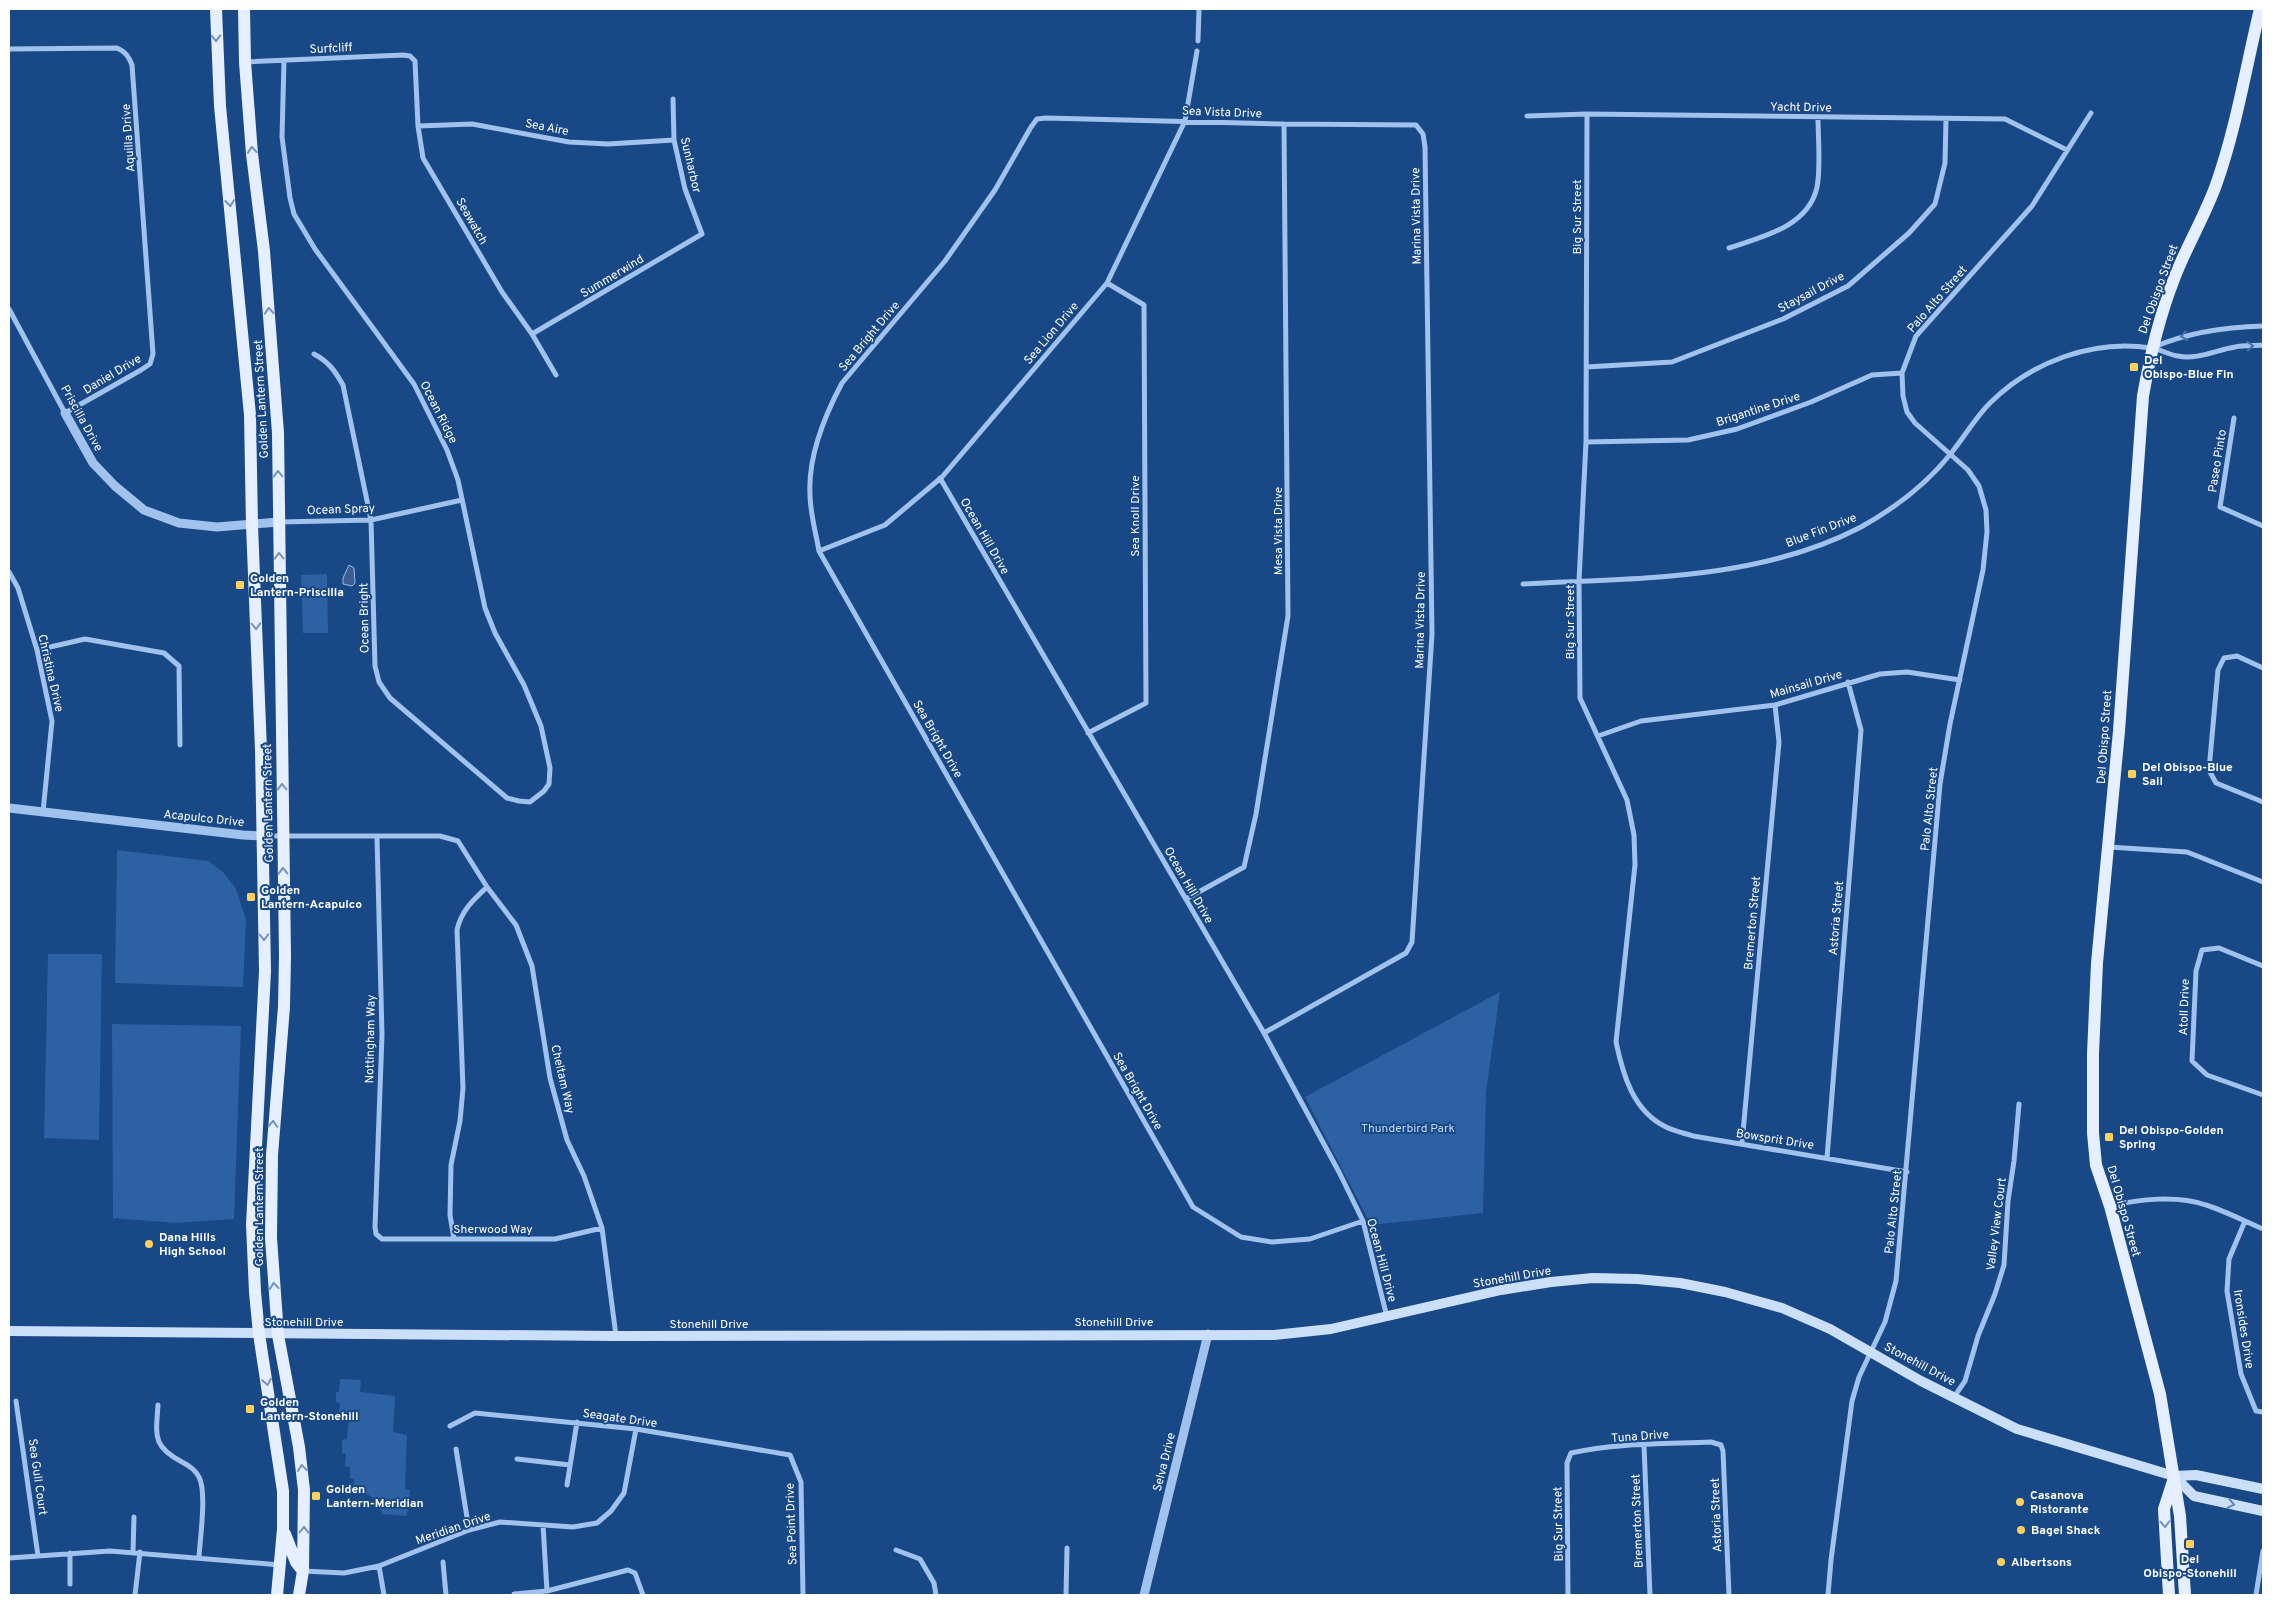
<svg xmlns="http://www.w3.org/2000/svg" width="2272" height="1604" viewBox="0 0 2272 1604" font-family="Overpass,sans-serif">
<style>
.green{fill:#2c61a4}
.water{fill:#3b5e8c;stroke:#92bdef}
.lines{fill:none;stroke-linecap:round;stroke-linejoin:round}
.minor{stroke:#a0c2ec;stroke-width:5}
.tertiary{stroke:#a0c2ec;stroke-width:9}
.secondary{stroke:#ccdff9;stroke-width:10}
.primary{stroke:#e5efff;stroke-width:12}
.oneway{stroke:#7593bc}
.oneway2{stroke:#4873aa}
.oneway3{stroke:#6184b4}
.poi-dot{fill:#ffd15b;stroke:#194886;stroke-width:2}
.labels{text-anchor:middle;stroke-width:4;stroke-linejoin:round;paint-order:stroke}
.street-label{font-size:12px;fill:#fff;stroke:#194886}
.poi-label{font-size:12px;font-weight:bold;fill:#fff;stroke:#194886;text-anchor:start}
.park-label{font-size:12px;fill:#c5dcf9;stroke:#194886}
</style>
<rect width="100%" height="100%" fill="#194886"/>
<path class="green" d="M327,574L328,633H303L301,575Z
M117,850L208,861L223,872L236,889L246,919L243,987L115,983Z
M48,954H102L99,1140L44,1138Z
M1500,992L1486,1092L1483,1213L1371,1225L1305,1097Z
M112,1024L241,1026L234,1219L175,1223L113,1218Z
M340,1379L361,1380L360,1392L395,1396L393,1432L407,1435L405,1489L410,1490L407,1516L382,1514V1511L378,1509C377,1500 372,1496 364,1493V1489L353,1488L354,1479L350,1478V1467L345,1466L346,1454L342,1453V1440L347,1439L349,1417L338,1416L340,1403L336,1402V1392H339Z"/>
<path class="water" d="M349,565L354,568L355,583L352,586L343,584V578Z"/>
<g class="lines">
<path class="minor" d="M1198,41L1199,9
M9,49L117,48C126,52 129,57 132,65L153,354L150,364L141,370L65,413L9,309
M284,61L282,137L290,198L294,214L315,249L414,384L447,450L458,480L485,608L495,633L524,685L541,726L550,768L549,784L544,791L530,802L519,801L507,798L390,698L379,682L375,666L371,520L343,385C335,371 329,362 314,354
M245,62L403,55L410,56L415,61L418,126L423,158L502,292L532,334L556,375
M1587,114L1586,442L1579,581L1580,698L1627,800L1634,835L1635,865L1616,1042C1623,1075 1633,1111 1666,1127C1674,1131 1684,1133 1693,1136L1907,1172
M1527,116L1587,114L2005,119L2067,150
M418,126L472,124L569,142L608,144L674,140
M1729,248C1763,237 1809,226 1817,187C1821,168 1818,137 1818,117
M532,334L702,234L685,189L674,140L673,99
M2154,347C2189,332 2226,327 2263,326
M1586,367L1672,362L1783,319L1848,286L1909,233L1935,204L1945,163L1946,119
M2234,418L2220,507L2263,526
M1586,442L1688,440L1737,429L1811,402L1872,375L1902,373
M940,478L1264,1033L1339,1172L1363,1221L1387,1317
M280,522L371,520L462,500
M819,551L885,525L942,477L1107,283L1185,121L1197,51
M9,572L18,588L37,650L52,721L43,812
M1523,584C1636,578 1758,581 1861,527C1895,508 1928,483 1952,452C1965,436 1975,418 1990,403C2031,362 2093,339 2151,348C2160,349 2169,355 2178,356C2197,360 2216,350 2235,347C2244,345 2254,346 2263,345
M37,650L85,639L164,653L179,666L180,745
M2263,668L2237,656L2224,658L2218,670L2209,770L2216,783L2263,802
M1088,733L1146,703L1144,305L1107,283
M1598,736L1641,721L1775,705L1880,674L1907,672L1960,680
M263,836H440L458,841L487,887L516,925L532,966L550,1078L567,1140L584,1176L602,1228L616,1336
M377,837L382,1035L375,1227L376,1234L382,1239H555L602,1228
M2109,847L2187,852L2263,882
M1186,899L1244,867L1256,814L1288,616L1284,124
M2263,966L2219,948L2202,950L2196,971L2192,1061L2207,1075L2263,1095
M1264,1033L1406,953L1412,942L1432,634L1425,147L1423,134L1416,125L1284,124L1046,118L1037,119L1031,127L995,190L945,261L842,383C825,415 808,457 810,494C810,513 816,533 819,551L1193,1207L1241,1237L1272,1242L1310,1239L1363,1221
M1742,1143L1779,742L1775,705
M1827,1158L1861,730L1848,682
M2110,1206C2139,1199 2177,1195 2206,1205C2225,1211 2244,1221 2263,1229
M2245,1221L2229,1259L2227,1291L2241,1374L2256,1411L2263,1412
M454,1239L450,1215L451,1165L460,1121L463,1088L457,930C461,911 473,900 487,887
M1954,1397L1965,1381L1978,1336L1995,1294L2004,1265L2008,1201L2014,1161L2019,1104
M16,1401L38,1556
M158,1405C156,1436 152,1446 182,1462C188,1465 196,1471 199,1477C207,1492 200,1539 199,1557
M450,1426L475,1413L636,1429L790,1455L801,1482L803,1595
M1644,1445L1650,1595
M456,1449L469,1530
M517,1459L570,1465
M567,1485L577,1422
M543,1525L547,1591
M896,1550L920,1559L934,1583L936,1595
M133,1552L134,1517
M70,1553V1584
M9,1558L110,1551L280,1565
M443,1562L446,1595
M379,1566L384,1595
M303,1571L344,1573L379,1566L469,1530L500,1522L573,1527L597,1523L611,1511L624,1493L636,1429
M514,1594L547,1591L628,1570L635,1573L643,1595
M135,1595L140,1552
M1066,1595L1067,1548
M1568,1595L1567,1463L1571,1453C1616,1443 1665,1444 1711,1442L1721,1445L1723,1451L1729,1595
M1828,1595L1831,1560L1852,1401L1859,1377L1885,1322L1896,1281L1940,784L1950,724L1983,570L1987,532L1986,510L1979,486L1968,470L1915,423L1907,412L1903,396L1902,373L1916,336L2032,206L2091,113
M2256,1595L2263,1551"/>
<path class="tertiary" d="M65,413L93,463L115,486L144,510L179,523L217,527L279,522
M9,808L243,835L263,836
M1144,1595L1208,1334"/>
<path class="secondary" d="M9,1331L616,1336L1274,1335L1331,1329L1501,1290L1551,1282L1593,1278L1637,1279L1680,1283L1725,1292L1782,1308L1830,1329L1921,1381L2017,1429L2174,1476L2196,1475L2263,1489
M2174,1476L2194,1496L2263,1511"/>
<path class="primary" d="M216,9L220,106L250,415L252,525L261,750L265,971L252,1225L255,1292L259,1334L283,1491V1529L277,1595
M244,9L245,62L252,154L264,251L278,433L285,956L284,1007L272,1155L271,1238L278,1335L299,1447L304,1490L303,1571L299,1595
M285,1534L296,1562L303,1571
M2169,1595L2164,1509L2173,1481
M2185,1595L2180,1516L2160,1394L2110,1206L2096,1165L2093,1133V1054L2097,963L2119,731L2143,396C2150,356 2159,317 2174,279C2186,247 2204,218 2216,185C2236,129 2246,67 2260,9"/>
</g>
<defs><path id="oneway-chevron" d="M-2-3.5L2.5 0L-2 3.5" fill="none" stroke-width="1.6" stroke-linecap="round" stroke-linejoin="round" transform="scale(1.25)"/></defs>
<g class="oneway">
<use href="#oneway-chevron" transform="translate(216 38) rotate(89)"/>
<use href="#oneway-chevron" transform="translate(252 150) rotate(-95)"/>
<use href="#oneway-chevron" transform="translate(230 203) rotate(84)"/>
<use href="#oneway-chevron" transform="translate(269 311) rotate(-94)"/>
<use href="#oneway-chevron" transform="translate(278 474) rotate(-91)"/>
<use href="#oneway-chevron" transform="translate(279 556) rotate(-91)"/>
<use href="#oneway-chevron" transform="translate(256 626) rotate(88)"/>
<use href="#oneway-chevron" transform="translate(282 787) rotate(-91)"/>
<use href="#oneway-chevron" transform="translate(283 871) rotate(-91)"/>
<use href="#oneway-chevron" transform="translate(264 937) rotate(89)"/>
<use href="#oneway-chevron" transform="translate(273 1124) rotate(-87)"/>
<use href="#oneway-chevron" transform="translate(274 1286) rotate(-95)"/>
<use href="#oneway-chevron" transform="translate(267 1382) rotate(80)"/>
<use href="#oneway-chevron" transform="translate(302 1468) rotate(-97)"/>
<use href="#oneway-chevron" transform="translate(2165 1524) rotate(87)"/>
<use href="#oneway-chevron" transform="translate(304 1530) rotate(-89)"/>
</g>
<g class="oneway2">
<use href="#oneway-chevron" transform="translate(2184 336) rotate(171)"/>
<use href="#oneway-chevron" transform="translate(2250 346) rotate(-2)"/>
</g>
<use class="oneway3" href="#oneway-chevron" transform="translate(2231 1504) rotate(12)"/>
<g class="poi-dot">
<rect x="2129" y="362" width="10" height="10" rx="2.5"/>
<rect x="235" y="580" width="10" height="10" rx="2.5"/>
<rect x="2127" y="769" width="10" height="10" rx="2.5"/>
<rect x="246" y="892" width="10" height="10" rx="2.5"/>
<rect x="2104" y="1132" width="10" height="10" rx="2.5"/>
<circle cx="149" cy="1244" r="5"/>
<rect x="245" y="1404" width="10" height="10" rx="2.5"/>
<rect x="311" y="1491" width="10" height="10" rx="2.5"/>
<circle cx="2020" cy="1502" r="5"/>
<circle cx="2021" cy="1530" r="5"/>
<rect x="2185" y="1539" width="10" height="10" rx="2.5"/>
<circle cx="2001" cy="1562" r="5"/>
</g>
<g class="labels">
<g class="street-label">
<text transform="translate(331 48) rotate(-3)" y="4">Surfcliff</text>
<text transform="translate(1801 107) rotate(1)" y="4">Yacht Drive</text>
<text transform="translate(1222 112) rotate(2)" y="4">Sea Vista Drive</text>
<text transform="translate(547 127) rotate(11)" y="4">Sea Aire</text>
<text transform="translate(128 138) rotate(-94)" y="4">Aquilla Drive</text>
<text transform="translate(691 165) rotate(77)" y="4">Sunharbor</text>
<text transform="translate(1416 216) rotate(-91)" y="4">Marina Vista Drive</text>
<text transform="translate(1577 217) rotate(-90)" y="4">Big Sur Street</text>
<text transform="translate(472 221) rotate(60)" y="4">Seawatch</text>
<text transform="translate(612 276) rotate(-31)" y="4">Summerwind</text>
<text transform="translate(2158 289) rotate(-70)" y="4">Del Obispo Street</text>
<text transform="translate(1811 292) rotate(-28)" y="4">Staysail Drive</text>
<text transform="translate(1937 299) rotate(-49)" y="4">Palo Alto Street</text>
<text transform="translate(1051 333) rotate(-50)" y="4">Sea Lion Drive</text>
<text transform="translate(869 336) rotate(-50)" y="4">Sea Bright Drive</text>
<text transform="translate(112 374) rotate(-31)" y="4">Daniel Drive</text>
<text transform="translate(261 399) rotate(-93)" y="4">Golden Lantern Street</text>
<text transform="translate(1758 409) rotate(-18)" y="4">Brigantine Drive</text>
<text transform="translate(439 412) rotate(63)" y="4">Ocean Ridge</text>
<text transform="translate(82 418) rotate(61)" y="4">Priscilla Drive</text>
<text transform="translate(2217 461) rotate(-81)" y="4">Paseo Pinto</text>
<text transform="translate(341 509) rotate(-2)" y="4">Ocean Spray</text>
<text transform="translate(1135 516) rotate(-90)" y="4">Sea Knoll Drive</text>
<text transform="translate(1821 530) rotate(-21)" y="4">Blue Fin Drive</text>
<text transform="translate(1278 531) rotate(-90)" y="4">Mesa Vista Drive</text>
<text transform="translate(985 536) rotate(60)" y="4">Ocean Hill Drive</text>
<text transform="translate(364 618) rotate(-91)" y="4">Ocean Bright</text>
<text transform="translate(1420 620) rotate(-89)" y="4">Marina Vista Drive</text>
<text transform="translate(1570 622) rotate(-90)" y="4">Big Sur Street</text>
<text transform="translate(51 673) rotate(77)" y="4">Christina Drive</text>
<text transform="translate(1806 684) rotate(-16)" y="4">Mainsail Drive</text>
<text transform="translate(2104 737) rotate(-86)" y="4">Del Obispo Street</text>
<text transform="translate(938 739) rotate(60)" y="4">Sea Bright Drive</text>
<text transform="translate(268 803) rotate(-91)" y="4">Golden Lantern Street</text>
<text transform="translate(1929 809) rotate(-84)" y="4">Palo Alto Street</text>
<text transform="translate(204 818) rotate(6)" y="4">Acapulco Drive</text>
<text transform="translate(1189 885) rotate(60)" y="4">Ocean Hill Drive</text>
<text transform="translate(1836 918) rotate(-85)" y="4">Astoria Street</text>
<text transform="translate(1752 923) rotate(-85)" y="4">Bremerton Street</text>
<text transform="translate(2184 1007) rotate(-88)" y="4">Atoll Drive</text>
<text transform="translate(370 1039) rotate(-89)" y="4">Nottingham Way</text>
<text transform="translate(563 1079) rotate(77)" y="4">Cheltam Way</text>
<text transform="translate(1138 1091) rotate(60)" y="4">Sea Bright Drive</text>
<text transform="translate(1775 1139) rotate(9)" y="4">Bowsprit Drive</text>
<text transform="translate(259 1207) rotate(-90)" y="4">Golden Lantern Street</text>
<text transform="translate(2124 1211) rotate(74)" y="4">Del Obispo Street</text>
<text transform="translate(1893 1212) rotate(-84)" y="4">Palo Alto Street</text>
<text transform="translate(1996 1224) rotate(-83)" y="4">Valley View Court</text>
<text x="493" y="1233">Sherwood Way</text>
<text transform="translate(1382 1260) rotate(75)" y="4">Ocean Hill Drive</text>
<text transform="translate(1512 1277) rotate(-10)" y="4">Stonehill Drive</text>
<text x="304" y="1326">Stonehill Drive</text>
<text x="1114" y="1326">Stonehill Drive</text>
<text x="709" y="1328">Stonehill Drive</text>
<text transform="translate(2244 1329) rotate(81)" y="4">Ironsides Drive</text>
<text transform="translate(1920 1364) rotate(28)" y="4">Stonehill Drive</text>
<text transform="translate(620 1418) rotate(8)" y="4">Seagate Drive</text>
<text transform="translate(1640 1436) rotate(-4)" y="4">Tuna Drive</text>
<text transform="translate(1164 1462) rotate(-76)" y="4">Selva Drive</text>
<text transform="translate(38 1477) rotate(82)" y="4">Sea Gull Court</text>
<text transform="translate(1716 1515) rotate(-92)" y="4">Astoria Street</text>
<text transform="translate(1637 1521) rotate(-92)" y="4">Bremerton Street</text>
<text transform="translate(791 1524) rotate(-92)" y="4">Sea Point Drive</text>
<text transform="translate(1558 1524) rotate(-91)" y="4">Big Sur Street</text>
<text transform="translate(453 1528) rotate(-19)" y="4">Meridian Drive</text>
</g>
<g class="poi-label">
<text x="2144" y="364">Del<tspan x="2144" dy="14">Obispo-Blue Fin</tspan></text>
<text x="250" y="582">Golden<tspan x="250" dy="14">Lantern-Priscilla</tspan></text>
<text x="2142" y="771">Del Obispo-Blue<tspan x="2142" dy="14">Sail</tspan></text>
<text x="261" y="894">Golden<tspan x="261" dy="14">Lantern-Acapulco</tspan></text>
<text x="2119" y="1134">Del Obispo-Golden<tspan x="2119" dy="14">Spring</tspan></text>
<text x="159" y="1241">Dana Hills<tspan x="159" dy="14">High School</tspan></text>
<text x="260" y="1406">Golden<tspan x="260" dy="14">Lantern-Stonehill</tspan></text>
<text x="326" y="1493">Golden<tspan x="326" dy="14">Lantern-Meridian</tspan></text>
<text x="2030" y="1499">Casanova<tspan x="2030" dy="14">Ristorante</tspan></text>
<text x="2031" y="1534">Bagel Shack</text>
<text x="2190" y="1563" text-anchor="middle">Del<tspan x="2190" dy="14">Obispo-Stonehill</tspan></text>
<text x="2011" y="1566">Albertsons</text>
</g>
<g class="park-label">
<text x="1408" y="1132">Thunderbird Park</text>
</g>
</g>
<rect width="2272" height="1604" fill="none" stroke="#ffffff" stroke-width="20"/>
</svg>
